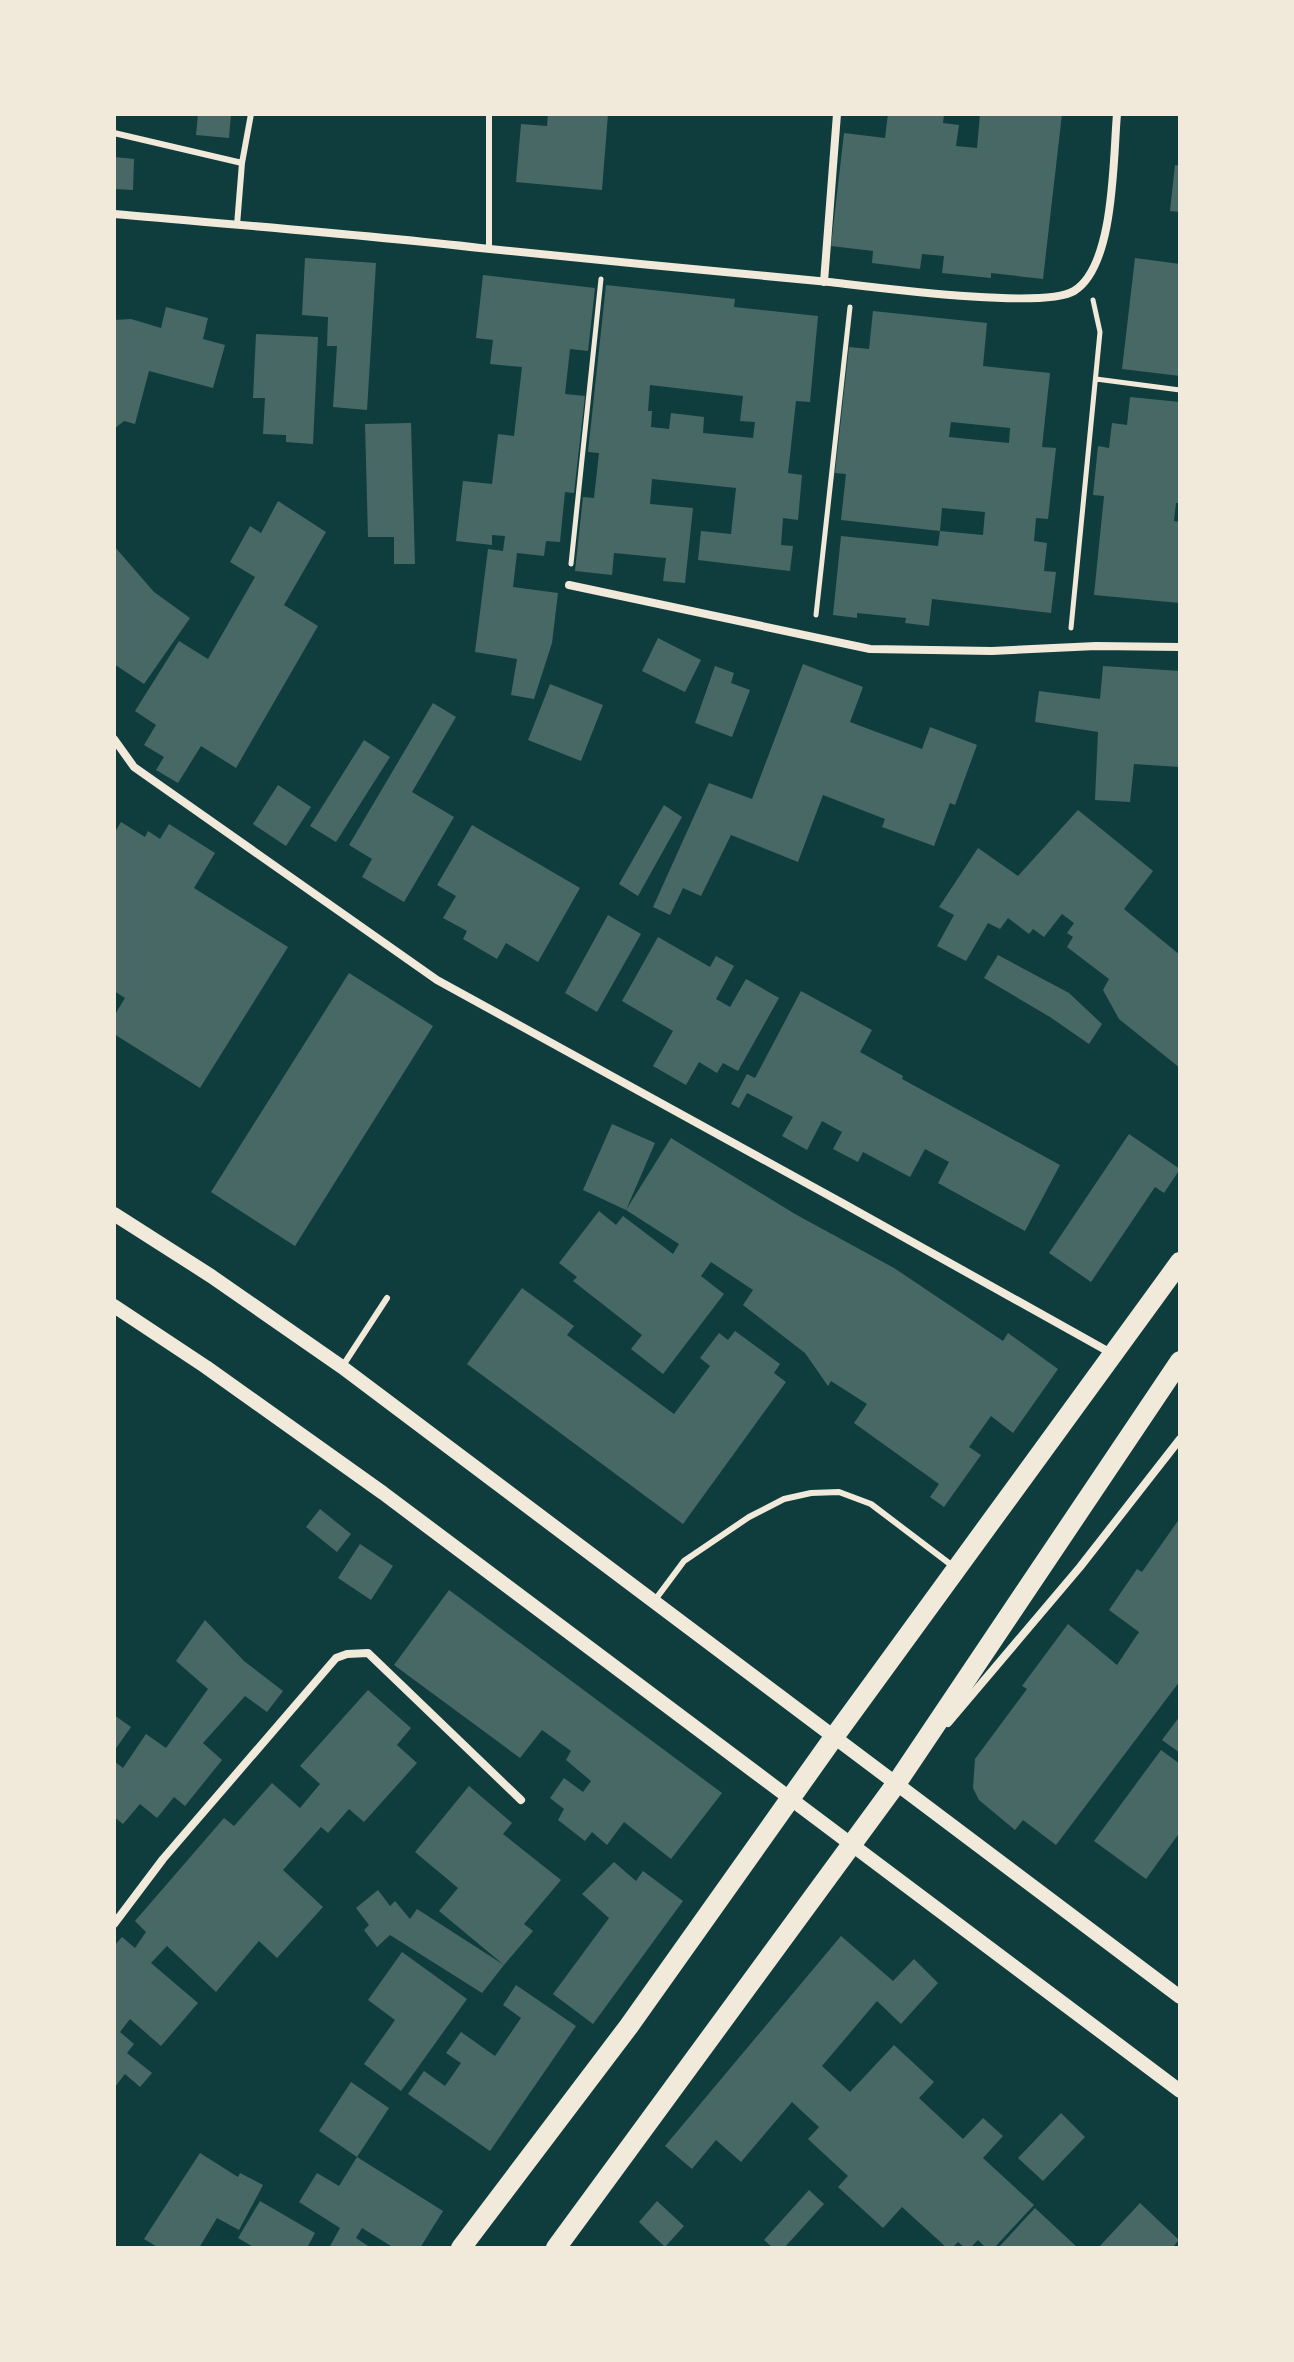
<svg xmlns="http://www.w3.org/2000/svg" width="1294" height="2362" viewBox="0 0 1294 2362" font-family="'Nunito Sans',sans-serif">
<style>
.building{fill:#486865;fill-rule:evenodd}
.lines{fill:none;stroke-linecap:round;stroke-linejoin:round}
.path{stroke:#f1e9da;stroke-width:5}
.service{stroke:#f1e9da;stroke-width:6}
.minor{stroke:#f1e9da;stroke-width:8}
.tertiary{stroke:#f1e9da;stroke-width:14}
.primary{stroke:#f1e9da;stroke-width:20}
</style>
<rect width="100%" height="100%" fill="#0f3d3e"/>
<path class="building" d="M198,114H231L229,138L196,135Z
M548,114H608L602,190L516,182L521,124L547,126Z
M888,114H944L943,123L959,125L956,146L977,148L980,114H1062L1043,279L991,273V278L942,273L944,256L922,254L920,269L872,263L873,251L831,246L844,133L885,138Z
M114,157L134,159L133,190L114,189Z
M1175,165L1180,166V212L1170,211Z
M305,258L376,263L367,410L333,407L337,346H327L328,317L302,315Z
M1135,258L1180,264V376L1122,369Z
M483,275L595,288L588,351L570,349L565,394L585,396L574,493L565,492L560,542L546,541L544,556L517,553L513,587L558,593L552,643L534,699L511,695L517,659L475,652L488,549L503,551L505,536L492,535V545L456,541L463,481L492,484L498,434L514,436L522,367L490,364L493,340L476,338Z
M606,285L735,299L734,307L818,316L810,402L796,401L788,473L802,475L798,520L783,518L781,545L793,546L790,571L698,560L701,531L731,534L736,488L652,479L650,504L693,508L685,583L663,581L666,558L614,553L612,575L575,571L583,497L594,498L599,453L588,452ZM650,385L743,396L740,421L755,422L753,438L703,433L704,417L671,413L669,429L651,427L652,411H648Z
M166,307L208,318L203,339L225,345L213,388L149,371L135,424L124,421L114,429V320L131,319L161,328Z
M873,311L987,323L983,366L1050,373L1042,447L1056,448L1048,519L1036,518L1034,541L1047,543L1044,571L1056,572L1051,613L932,599L929,626L905,623L906,618L857,613V618L833,615L841,536L938,546L940,531L841,520L846,474L835,473L849,347L869,349ZM951,422L1010,428L1009,443L949,437ZM942,508L985,512L983,535L940,531Z
M256,334L318,337L313,444L286,442V435L263,434L265,398H253Z
M1130,397L1180,402V503H1176L1174,521L1180,522V603L1094,595L1104,496L1093,495L1098,446L1109,448L1112,423L1127,425Z
M411,423L415,564H394V537H368L365,424Z
M278,501L326,532L284,605L318,626L236,768L201,746L178,783L156,770L164,757L144,745L156,725L135,711L179,641L208,659L255,577L230,562L250,526L261,533Z
M114,546L154,592L190,618L144,684L114,664Z
M658,638L701,660L685,692L642,671Z
M803,664L863,687L850,722L922,749L930,727L977,745L955,805L950,803L934,846L882,827L885,819L823,795L798,862L731,835L701,896L683,888L670,915L653,907L709,783L752,799Z
M715,666L734,673L731,683L750,690L732,737L695,723Z
M1103,666L1180,671V767L1134,764L1130,802L1095,800L1098,732L1035,722L1039,691L1100,699Z
M550,684L603,705L581,761L528,740Z
M433,703L456,717L412,792L454,817L404,902L362,877L372,859L349,845Z
M364,740L390,757L336,842L310,826Z
M278,785L311,807L286,846L253,824Z
M664,805L682,817L638,896L619,884Z
M1078,810L1153,871L1124,909L1180,955V1068L1119,1019L1103,990L1109,979L1067,947L1073,937L1067,933L1074,923L1062,914L1044,937L1033,929L1029,934L1008,918L1000,929L988,923L966,961L937,946L954,915L939,907L978,848L1018,876Z
M121,822L145,837L148,831L160,839L169,824L215,853L194,888L288,947L200,1088L114,1034V1016L125,998L114,991V834Z
M472,825L580,888L538,962L506,943L497,959L463,939L467,931L443,918L456,896L437,885Z
M608,915L641,934L597,1012L565,993Z
M658,937L710,967L716,956L734,966L716,999L730,1007L746,979L779,998L738,1071L723,1063L717,1073L699,1062L686,1085L653,1066L673,1031L622,1001Z
M998,955L1069,993L1102,1024L1089,1044L1050,1017L984,978Z
M349,973L433,1026L295,1246L211,1192Z
M801,991L872,1030L860,1052L903,1076L902,1079L1060,1165L1025,1231L938,1183L949,1162L925,1149L910,1177L863,1152L858,1162L833,1149L842,1132L822,1121L807,1150L782,1136L793,1117L747,1093L739,1108L731,1104L747,1074L755,1078Z
M612,1124L655,1143L626,1210L583,1190Z
M1129,1134L1180,1169L1164,1193L1155,1187L1091,1282L1049,1253Z
M671,1138L795,1214L894,1268L1003,1341L1008,1333L1058,1369L1013,1433L991,1416L969,1447L981,1455L944,1507L930,1497L939,1484L854,1423L867,1404L831,1381L828,1386L805,1353L743,1305L753,1290L711,1262L701,1276L724,1294L663,1374L631,1349L642,1335L573,1281L577,1277L559,1263L599,1211L616,1225L623,1216L673,1254L679,1244L626,1210Z
M522,1288L574,1326L567,1335L674,1414L710,1366L700,1358L719,1333L728,1340L735,1331L780,1364L774,1373L786,1382L683,1524L467,1364Z
M320,1509L351,1534L337,1552L306,1527Z
M1180,1518V1681L1056,1845L1023,1820L1015,1830L979,1800L973,1788L975,1759L1027,1689L1022,1686L1068,1624L1117,1665L1139,1632L1109,1610L1137,1569L1142,1572Z
M360,1544L393,1566L371,1600L338,1578Z
M449,1590L722,1793L671,1859L624,1822L607,1845L592,1832L585,1841L558,1820L564,1809L550,1798L564,1778L583,1792L591,1781L566,1760L571,1751L542,1730L520,1758L394,1665Z
M205,1620L244,1661L283,1691L267,1712L245,1696L203,1743L222,1760L185,1806L174,1797L157,1818L140,1804L123,1824L114,1817V1761L123,1768L146,1734L166,1748L208,1689L176,1661Z
M368,1690L411,1728L397,1745L417,1763L364,1822L349,1809L328,1833L321,1827L283,1870L323,1907L277,1958L259,1941L216,1992L167,1946L151,1963L198,2003L161,2046L130,2019L120,2032L134,2044L127,2053L152,2073L140,2087L125,2074L114,2088V1946L122,1937L135,1948L146,1932L135,1921L224,1818L234,1826L272,1783L300,1808L320,1784L300,1766Z
M114,1715L131,1727L114,1751Z
M1180,1716V1753L1162,1740Z
M1161,1750L1180,1764V1832L1146,1879L1094,1841Z
M469,1786L512,1823L503,1834L561,1880L524,1924L533,1931L504,1965L439,1911L458,1888L415,1852Z
M614,1862L636,1881L643,1871L683,1901L593,2024L553,1994L609,1918L582,1894Z
M378,1890L390,1906L395,1901L410,1919L417,1909L504,1965L482,1993L390,1935L377,1947L364,1930L369,1925L356,1908Z
M841,1936L893,1981L914,1959L938,1983L901,2024L877,2001L822,2066L850,2092L894,2045L934,2082L919,2098L963,2139L983,2118L1003,2136L983,2158L1034,2205L994,2248H986L978,2240L970,2248H965L958,2242L952,2248H947L902,2207L883,2228L838,2187L848,2176L808,2139L819,2127L792,2102L741,2162L716,2140L692,2169L665,2146Z
M402,1952L467,1999L401,2091L364,2064L395,2020L368,2000Z
M516,1985L576,2026L490,2151L408,2094L424,2071L445,2086L461,2063L446,2053L461,2032L495,2056L521,2018L503,2005Z
M351,2082L389,2108L357,2157L443,2211L420,2248H394L362,2228L356,2238L371,2248H329L340,2228L299,2202L317,2173L339,2186L357,2157L319,2131Z
M1061,2113L1085,2137L1043,2181L1018,2158Z
M200,2153L238,2177L240,2173L263,2185L239,2230L217,2218L199,2248H159L144,2239Z
M809,2190L824,2204L784,2248H773L764,2240Z
M260,2201L315,2233L307,2248H255L238,2238Z
M657,2201L684,2226L665,2247L639,2222Z
M1140,2203L1179,2240L1172,2248H1098Z
M1035,2208L1078,2248H998Z"/>
<g class="lines">
<path class="path" d="M1096,379L1180,390
M571,564L601,279
M816,615L850,307
M1071,628L1100,332L1093,300"/>
<path class="service" d="M114,133L242,163
M237,225L242,163L251,114
M489,249V114
M342,1367L387,1298
M655,1600L684,1561L749,1517L784,1499L811,1493L839,1492L871,1504L954,1567"/>
<path class="minor" d="M114,214C236,225 359,234 480,248C596,260 713,271 829,282C873,287 1043,310 1074,291C1115,266 1113,158 1117,114
M824,282L837,114
M569,585L870,649L992,651L1096,646L1180,647
M114,739L134,767L437,980L846,1205L1111,1353
M948,1723L1080,1567L1180,1439
M114,1924L163,1859L336,1658L347,1654L368,1653L521,1800"/>
<path class="tertiary" d="M114,1214L211,1276L342,1367L1180,1997
M114,1306L206,1367L383,1493L1180,2091"/>
<path class="primary" d="M461,2248L629,2026L834,1737L1180,1262
M556,2248L896,1784L1180,1361"/>
</g>
<rect width="1294" height="2362" fill="none" stroke="#f1e9da" stroke-width="232"/>
</svg>
